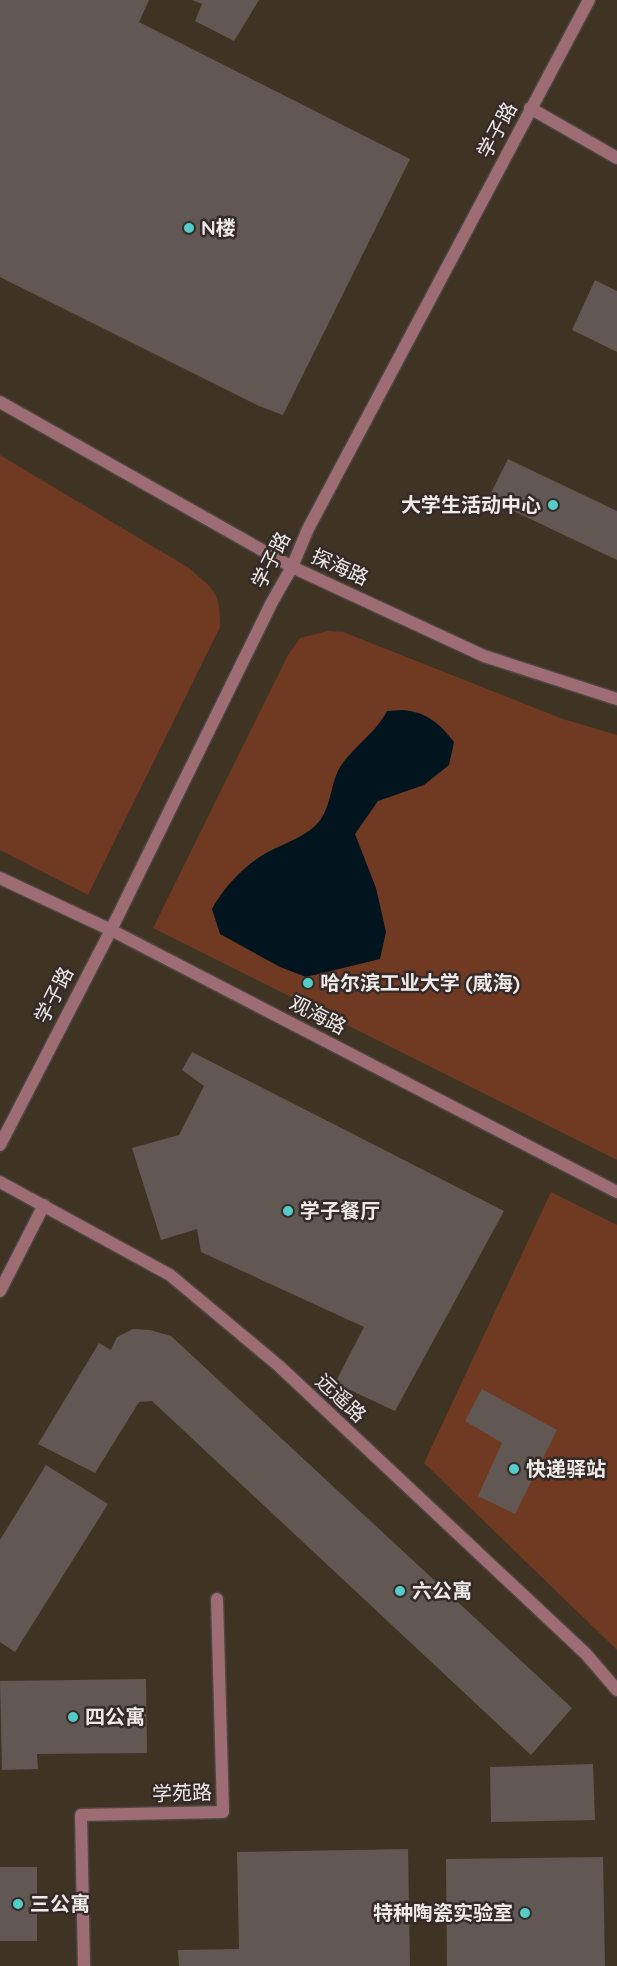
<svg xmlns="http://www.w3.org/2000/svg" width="617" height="1966" viewBox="0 0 617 1966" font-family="Quicksand,'Noto Sans SC',sans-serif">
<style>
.education{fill:#3f3324}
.green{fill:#703921}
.water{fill:#02151f}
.building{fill:#615854}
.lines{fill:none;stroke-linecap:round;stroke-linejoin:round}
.lane-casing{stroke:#4e4643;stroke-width:15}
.street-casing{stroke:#4e4643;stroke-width:15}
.lane{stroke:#9e6c73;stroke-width:12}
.street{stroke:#9e6c73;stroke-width:12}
.poi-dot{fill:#54cdc8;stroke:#342b28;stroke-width:2}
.labels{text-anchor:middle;stroke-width:5;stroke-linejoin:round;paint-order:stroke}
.street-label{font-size:20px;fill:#efe9e7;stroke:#342b28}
.poi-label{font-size:20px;font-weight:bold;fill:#efe9e7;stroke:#342b28;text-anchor:start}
</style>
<rect width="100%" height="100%" fill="#342b28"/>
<path class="education" d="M0,0H617V1966H0Z"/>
<path class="green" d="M0,455L189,568C215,591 220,591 220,627L88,895L0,850Z
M328,631L343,632L563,719L617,735V1160L153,928L288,655L300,638Z
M551,1192L617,1225V1650L424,1463Z"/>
<path class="water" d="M403,710C427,712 440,724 454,742L449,765L424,785L378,801L355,834L376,888L386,932L380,959L306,977L280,967L220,934L212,909C224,887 244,866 266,853C284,843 308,837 321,819C331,805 331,782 340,767C355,745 374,735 387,711Z"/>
<path class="building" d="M0,0H149L139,22L410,159L283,415L259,406L0,277Z
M192,0H259L234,41L195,21L202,4Z
M595,280L617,291V352L572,330Z
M508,459L617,511V560L488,499Z
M192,1052L504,1211L395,1411L335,1383L364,1327L201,1252L197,1229L161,1240L132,1148L179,1135L204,1086L182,1070Z
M133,1329L150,1330L171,1336L572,1708L531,1755L152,1401L139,1402L95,1473L38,1444L99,1343L111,1350L117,1337Z
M482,1389L557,1430L515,1514L478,1496L502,1443L465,1421Z
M46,1465L108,1504L15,1652L0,1642V1540Z
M146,1679L147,1753L37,1754L38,1769L2,1770L0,1681Z
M593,1764L595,1820L491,1822L490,1767Z
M408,1849L410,1966H179L178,1950L239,1949L237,1852Z
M603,1857L605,1966H447L446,1859Z
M0,1867H37V1941H0Z"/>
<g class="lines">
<g class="lane-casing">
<path id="lane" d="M530,108L617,158
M0,402L292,567L484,656L617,699
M0,878L111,930L617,1192
M0,1145L111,930L272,602L292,567L308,529L589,0
M0,1182L170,1275L279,1366L586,1654L617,1690
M84,1966L81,1815L223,1812L217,1599"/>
</g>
<g class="street-casing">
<path id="street" d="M0,1291L44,1205"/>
</g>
<use href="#lane" class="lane"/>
<use href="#street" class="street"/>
</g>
<g class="poi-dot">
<circle cx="189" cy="228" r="6"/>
<circle cx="553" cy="505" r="6"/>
<circle cx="308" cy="983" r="6"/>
<circle cx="288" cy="1211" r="6"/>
<circle cx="514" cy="1469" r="6"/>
<circle cx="400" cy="1591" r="6"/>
<circle cx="73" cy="1717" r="6"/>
<circle cx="18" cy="1904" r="6"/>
<circle cx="525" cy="1913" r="6"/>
</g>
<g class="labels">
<g class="street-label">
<text transform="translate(497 130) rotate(-62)" y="7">学子路</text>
<text transform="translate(271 560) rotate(-63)" y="7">学子路</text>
<text transform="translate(340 567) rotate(24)" y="7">探海路</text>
<text transform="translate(54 995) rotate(-63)" y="7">学子路</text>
<text transform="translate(318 1015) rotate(27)" y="7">观海路</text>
<text transform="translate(341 1398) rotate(43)" y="7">远遥路</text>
<text transform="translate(182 1793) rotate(-2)" y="7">学苑路</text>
</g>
<g class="poi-label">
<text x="201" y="235">N楼</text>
<text x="541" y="512" text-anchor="end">大学生活动中心</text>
<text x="320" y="990">哈尔滨工业大学 (威海)</text>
<text x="300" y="1218">学子餐厅</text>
<text x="526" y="1476">快递驿站</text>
<text x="412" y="1598">六公寓</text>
<text x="85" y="1724">四公寓</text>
<text x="30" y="1911">三公寓</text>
<text x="513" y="1920" text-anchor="end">特种陶瓷实验室</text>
</g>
</g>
</svg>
